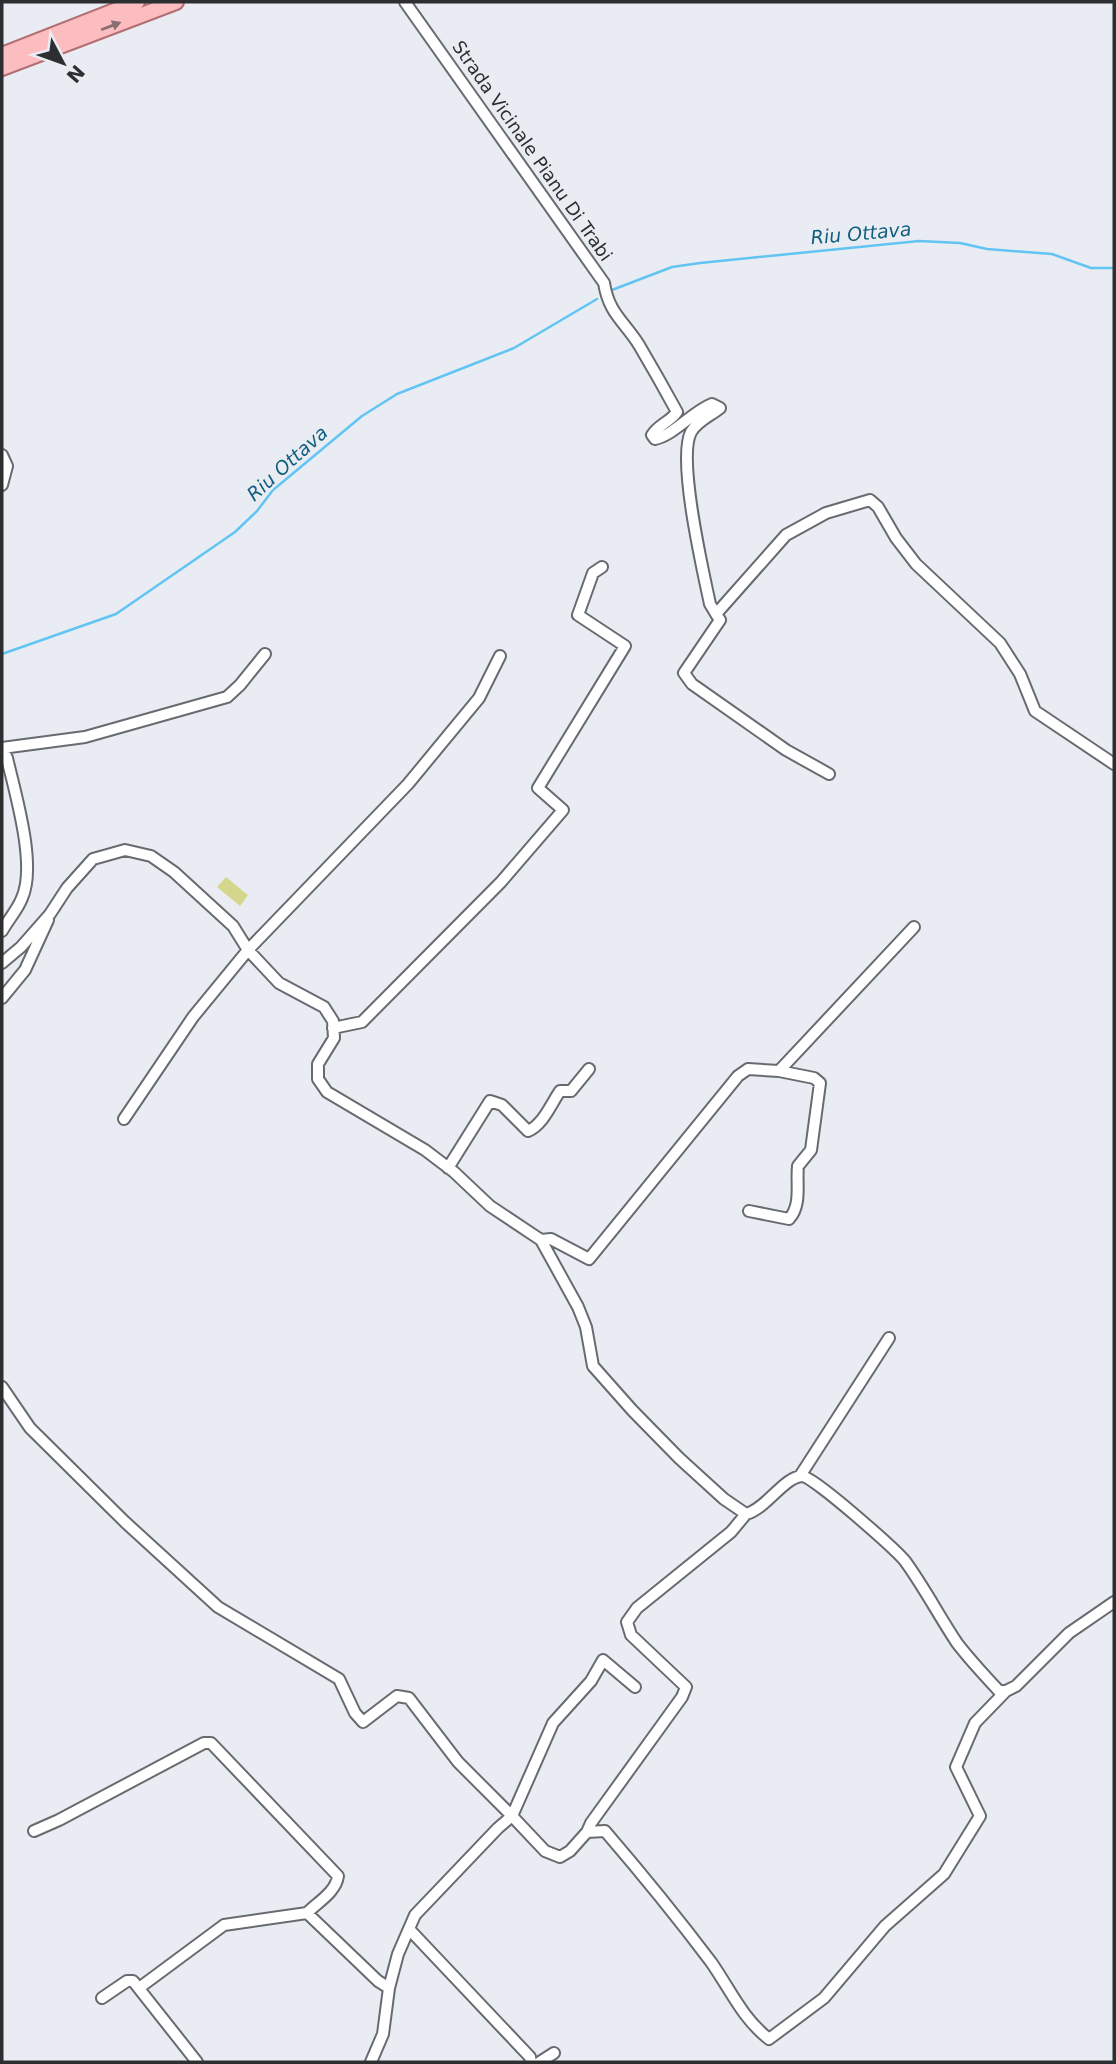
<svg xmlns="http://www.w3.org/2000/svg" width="1116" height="2064" viewBox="0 0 1116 2064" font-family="'DejaVu Sans',sans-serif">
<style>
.green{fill:#d4d78b}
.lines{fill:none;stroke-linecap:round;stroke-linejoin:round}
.stream{stroke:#62c4f3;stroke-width:2.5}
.minor-casing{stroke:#676b70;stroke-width:14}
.major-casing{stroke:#b26e73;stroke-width:18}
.minor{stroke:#fff;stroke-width:10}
.major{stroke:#fcbdc1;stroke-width:14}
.oneway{fill:#8a6e71}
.labels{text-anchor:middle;stroke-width:5;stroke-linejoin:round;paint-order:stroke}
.street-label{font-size:18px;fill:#2c2e30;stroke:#e9edf3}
.water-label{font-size:19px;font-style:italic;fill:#115f7e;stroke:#e9edf3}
</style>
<rect width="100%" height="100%" fill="#e9edf3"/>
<path class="green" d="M226,877L248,895L240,906L217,887Z"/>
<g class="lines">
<path class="stream" d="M612,290L672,267L700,263L919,241L960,243L987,249L1052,254L1091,268H1114
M2,654L116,614L235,532L257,511L273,490L362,416L397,394L514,348L597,299"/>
<g class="minor-casing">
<path id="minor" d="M405,2L604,283C609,314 624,321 639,345C652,367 665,390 677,412C670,422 658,425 652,435L655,439C674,435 692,412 712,404L720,408C710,416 697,421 691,432C677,459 703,571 710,604L716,614L786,535L826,513L870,500L878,507L896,538L916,564L1000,643L1020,674L1035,711L1114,764
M2,455L7,466L2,485
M716,614L720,620L684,673L692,684L786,750L829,774
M2,748L85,737L227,697L240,685L265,654
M2,748L7,758C15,793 37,865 22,898C18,909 8,920 2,931
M2,963L21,947L50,914L67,888L93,859L125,850L151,856L174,872L233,926L248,950L279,983L324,1007L333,1021L334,1038L318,1064V1079L327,1092L425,1150L454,1172L490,1206L541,1240L578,1307L586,1327L593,1366L632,1410L679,1458L724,1499L746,1514C766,1509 784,1477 802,1476C813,1476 895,1549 905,1561C924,1587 939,1616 957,1643C970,1660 985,1676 999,1691H1006L1016,1686L1069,1633L1114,1602
M2,998L25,970L48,920
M333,1028L362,1022L501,882L563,810L538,788L625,646L578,615L593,573L602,567
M124,1119L193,1017L248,950L408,784L479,698L500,656
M448,1168L490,1101L502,1105L528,1131C543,1125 551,1104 560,1091H571L589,1069
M749,1211L789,1219C802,1205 796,1183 798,1166L811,1150L820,1083L814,1078L779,1071
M541,1240L551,1239L589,1259L738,1076L748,1069L779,1071L914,927
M2,1387L30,1428L125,1522L218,1607L339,1679L355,1713L363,1722L397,1696L409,1698L458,1762L512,1816L553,1723L591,1681L603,1660L635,1687
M800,1476L889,1338
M34,1831L59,1820L204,1743H211L338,1876C336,1892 318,1902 307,1913
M587,1832L591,1823L682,1697L686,1687L631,1635L627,1622L637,1608L731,1532L746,1514
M409,1929L530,2057L531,2062
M139,1988L224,1925L307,1913L378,1981L389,1988
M102,1998L127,1981H133L197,2062
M371,2062L383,2034L389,1988L398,1954L415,1915L498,1828L512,1816L545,1851L560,1857L570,1851L587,1832L605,1831C642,1874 677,1917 711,1962C730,1989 742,2018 769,2039L824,1998L885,1926L944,1874L980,1816L956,1767L975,1723L1006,1691
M540,2062L554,2053"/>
</g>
<g class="major-casing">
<path id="major" d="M2,55L137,2
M2,68L176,2"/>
</g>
<use href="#minor" class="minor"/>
<use href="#major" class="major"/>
</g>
<defs><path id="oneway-solid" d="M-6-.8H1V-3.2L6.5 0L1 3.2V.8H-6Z" transform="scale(1.75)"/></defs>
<use class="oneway" href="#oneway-solid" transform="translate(111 26) rotate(-21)"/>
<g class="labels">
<g class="street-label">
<text transform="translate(532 151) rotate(55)" y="6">Strada Vicinale Pianu Di Trabi</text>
</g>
<g class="water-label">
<text transform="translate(861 233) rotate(-5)" y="7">Riu Ottava</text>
<text transform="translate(287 463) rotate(-42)" y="7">Riu Ottava</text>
</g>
</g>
<rect width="1116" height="2064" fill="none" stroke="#2c2e30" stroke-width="7"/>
<g transform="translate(63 63) rotate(131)" stroke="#e9edf3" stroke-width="5" paint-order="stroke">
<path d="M0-5L12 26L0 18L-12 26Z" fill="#2c2e30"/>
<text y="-10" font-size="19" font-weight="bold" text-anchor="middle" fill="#2c2e30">N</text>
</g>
</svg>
